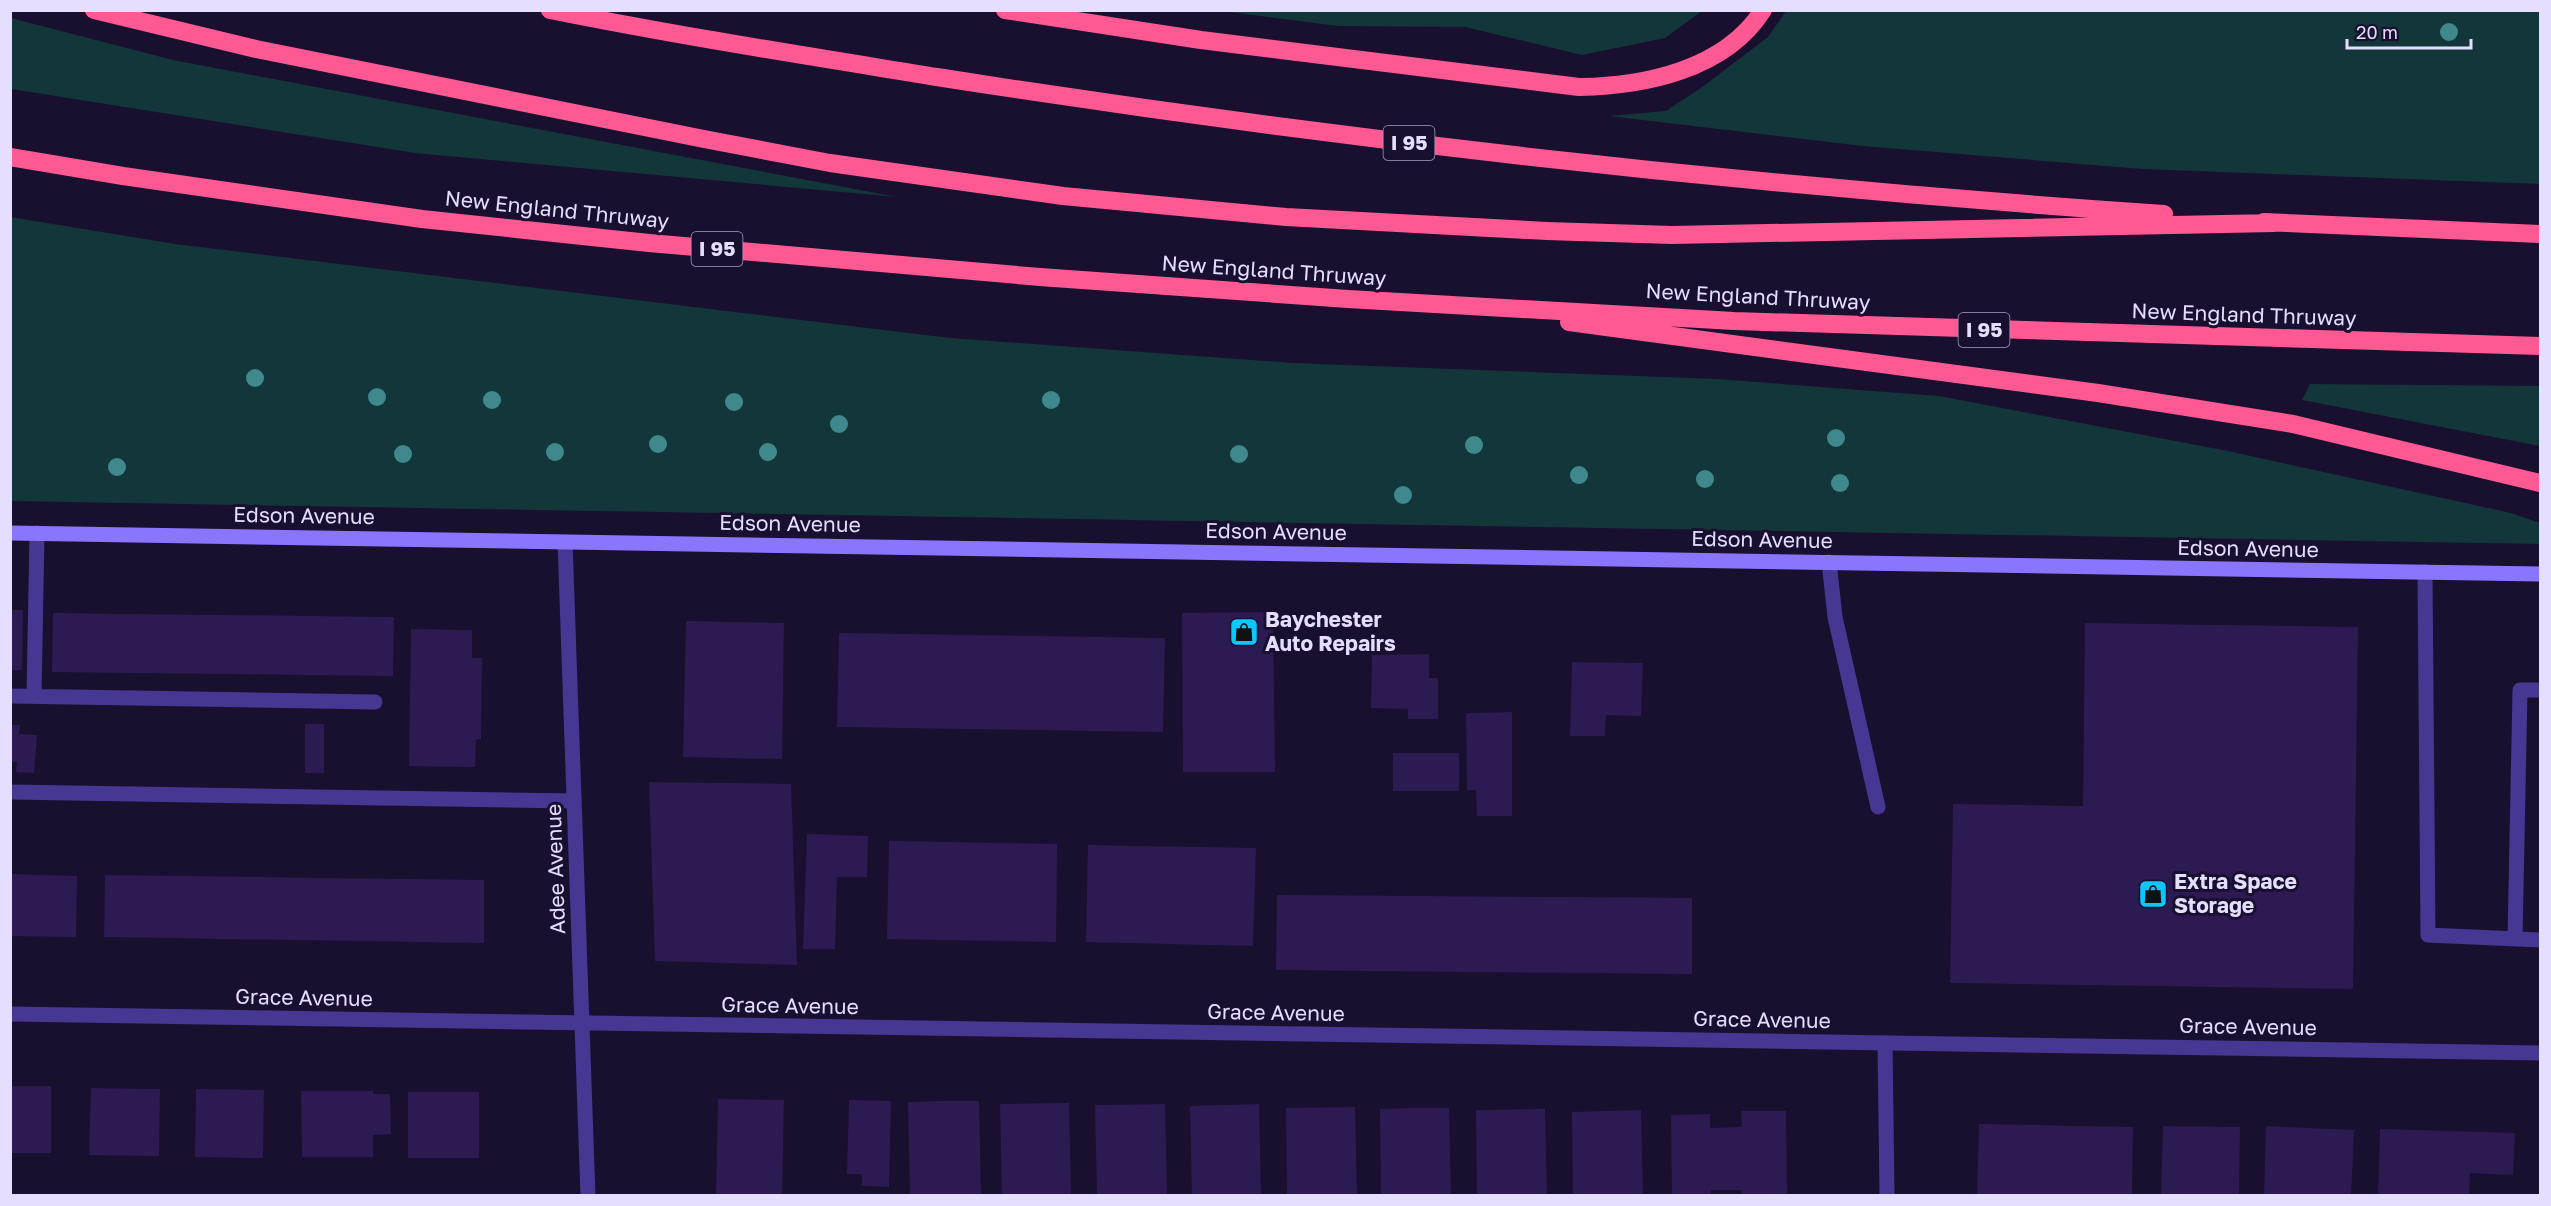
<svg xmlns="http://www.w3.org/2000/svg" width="2551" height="1206" viewBox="0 0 2551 1206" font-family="'Golos Text',sans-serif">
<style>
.green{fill:#12363a}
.building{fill:#2c1a52}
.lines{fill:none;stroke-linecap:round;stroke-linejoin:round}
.service{stroke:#463792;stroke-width:15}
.minor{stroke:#463792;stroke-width:15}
.tertiary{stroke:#463792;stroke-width:15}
.secondary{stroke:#8a75ff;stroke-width:15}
.motorway{stroke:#ff5994;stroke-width:18}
.tree{fill:#3f888c}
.labels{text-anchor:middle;stroke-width:6;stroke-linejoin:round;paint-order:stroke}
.shield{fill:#19102f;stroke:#a8a0c1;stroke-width:1.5}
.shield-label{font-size:20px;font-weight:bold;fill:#e6deff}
.street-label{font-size:21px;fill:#e6deff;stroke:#19102f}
.poi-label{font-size:21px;font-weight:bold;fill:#e6deff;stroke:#19102f;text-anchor:start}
</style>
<rect width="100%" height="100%" fill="#19102f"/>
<path class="green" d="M1223,11L1702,10V11L1665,38L1582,55L1465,27L1338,26Z
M1786,11H2540V184L2142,169L1863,146L1609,116L1666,111L1701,88L1768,37Z
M11,18L173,60L897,197L415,153L11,89Z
M10,217L175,244L950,338L1293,363L1717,379L1939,396L2228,451L2511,513L2540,523V544L11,501Z
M2310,384L2540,386V446L2302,400Z"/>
<path class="building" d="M10,610H23L22,670H10Z
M1273,612L1275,772H1183L1182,613Z
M53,613L394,617L393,676L52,672Z
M686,621L784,623L782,759L683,757Z
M2085,623L2358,627L2353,989L1950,983L1953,804L2083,806Z
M411,629L472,630V658H482L481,739H476L475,767L409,766Z
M839,633L1165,638L1163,732L837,727Z
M1429,654V678H1438V719H1408V709L1371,708L1372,655Z
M1572,662L1643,663L1641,716L1606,715L1605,736H1570Z
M1512,712V816H1477L1476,790H1467L1466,713Z
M305,724H324V773H305Z
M10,725H20L19,734L37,735L34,773L16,772L17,762H10Z
M1393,753H1459V791H1393Z
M649,782L791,784L797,965L655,961Z
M807,834L868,836L867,877H837L835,949H803Z
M889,841L1057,844L1056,942L887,939Z
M1088,845L1256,848L1253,946L1086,942Z
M10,874L77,876L76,937L10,936Z
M105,875L484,880V943L104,937Z
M1277,895L1692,898V974L1276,970Z
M10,1086H51V1153H10Z
M91,1088L160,1089L159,1156L89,1155Z
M196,1089L264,1090L263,1158L195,1157Z
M301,1091H373V1094H390L391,1134L373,1135V1157H302Z
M408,1092H479V1158H408Z
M718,1099L784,1100L782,1196H716Z
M849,1100L891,1101L889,1187L862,1186V1174H847Z
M944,1101H979L981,1196H910L908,1102Z
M1069,1103L1071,1196H1002L1000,1104Z
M1165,1104L1167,1196H1097L1095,1105Z
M1259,1104L1261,1196H1192L1190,1106Z
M1355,1107L1357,1196H1287L1286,1108Z
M1414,1108H1449L1451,1196H1381L1380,1109Z
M1545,1109L1547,1196H1477L1476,1110Z
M1641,1110L1643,1196H1573L1572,1112Z
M1741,1111H1786L1787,1196H1742V1190H1711V1196H1672L1671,1115L1710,1114V1128L1742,1127Z
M1979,1124L2133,1127L2132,1196H1977Z
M2163,1126L2240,1127L2239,1196H2161Z
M2266,1126L2354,1130L2351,1196H2264Z
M2380,1129L2515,1133L2513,1175L2470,1173L2469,1196H2378Z"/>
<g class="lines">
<path class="service" d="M1829,562L1835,617L1878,807
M2425,572L2428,935L2540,940
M10,696L375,702
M34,696L37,533
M10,792L574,801
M2515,939L2520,690H2540"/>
<path class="minor" d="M565,542L588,1196
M1885,1043L1887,1196"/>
<path class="tertiary" d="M10,1014L2540,1053"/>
<path class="secondary" d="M10,533L2540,574"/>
<path class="motorway" d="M94,10L256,49L704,139L830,163L1063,196L1286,217L1547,231L1672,235L2274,223
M550,10C679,36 808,56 937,77C1344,141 1753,186 2164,214
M1005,10L1201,40L1579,87C1644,86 1725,70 1763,10
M10,157L123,176L422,219L649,243L1040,277L1348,299L1734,321L2540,346
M2264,222L2540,234
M1569,322L2098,393L2293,424L2540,483"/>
</g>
<g class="tree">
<circle cx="2449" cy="32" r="9"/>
<circle cx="255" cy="378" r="9"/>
<circle cx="377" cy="397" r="9"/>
<circle cx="492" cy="400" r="9"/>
<circle cx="1051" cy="400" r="9"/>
<circle cx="734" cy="402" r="9"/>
<circle cx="839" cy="424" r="9"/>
<circle cx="1836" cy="438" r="9"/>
<circle cx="658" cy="444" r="9"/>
<circle cx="1474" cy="445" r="9"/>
<circle cx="555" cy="452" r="9"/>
<circle cx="768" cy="452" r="9"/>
<circle cx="403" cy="454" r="9"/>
<circle cx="1239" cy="454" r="9"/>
<circle cx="117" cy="467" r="9"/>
<circle cx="1579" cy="475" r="9"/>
<circle cx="1705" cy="479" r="9"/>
<circle cx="1840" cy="483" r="9"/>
<circle cx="1403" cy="495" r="9"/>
</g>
<defs>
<g id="shop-square" transform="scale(1.5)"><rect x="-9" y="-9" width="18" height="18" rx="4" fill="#0ac8ff" stroke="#19102f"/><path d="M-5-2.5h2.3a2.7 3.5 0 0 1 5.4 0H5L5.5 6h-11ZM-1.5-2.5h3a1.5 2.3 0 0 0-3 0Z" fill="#111"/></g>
</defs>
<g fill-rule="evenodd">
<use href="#shop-square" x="1244" y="632"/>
<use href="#shop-square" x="2153" y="894"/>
</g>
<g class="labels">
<g class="shield">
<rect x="1383.5" y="126" width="51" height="34" rx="4.5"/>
<rect x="691.5" y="232" width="51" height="34" rx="4.5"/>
<rect x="1958.5" y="313" width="51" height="34" rx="4.5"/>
</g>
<g class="shield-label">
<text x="1409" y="150">I 95</text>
<text x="717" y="256">I 95</text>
<text x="1984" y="337">I 95</text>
</g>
<g class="street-label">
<text transform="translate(557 210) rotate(6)" y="7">New England Thruway</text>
<text transform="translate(1274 271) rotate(4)" y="7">New England Thruway</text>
<text transform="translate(1758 297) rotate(3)" y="7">New England Thruway</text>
<text transform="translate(2244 315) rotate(2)" y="7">New England Thruway</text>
<text transform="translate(304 516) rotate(1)" y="7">Edson Avenue</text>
<text transform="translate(790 524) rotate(1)" y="7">Edson Avenue</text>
<text transform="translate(1276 532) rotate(1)" y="7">Edson Avenue</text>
<text transform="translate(1762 540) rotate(1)" y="7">Edson Avenue</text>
<text transform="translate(2248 549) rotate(1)" y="7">Edson Avenue</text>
<text transform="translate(556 869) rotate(-92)" y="7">Adee Avenue</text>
<text transform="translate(304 998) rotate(1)" y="7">Grace Avenue</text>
<text transform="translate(790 1006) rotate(1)" y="7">Grace Avenue</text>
<text transform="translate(1276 1013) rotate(1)" y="7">Grace Avenue</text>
<text transform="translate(1762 1020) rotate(1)" y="7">Grace Avenue</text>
<text transform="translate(2248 1027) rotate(1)" y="7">Grace Avenue</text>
</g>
<g class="poi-label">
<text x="1265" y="627">Baychester<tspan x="1265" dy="24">Auto Repairs</tspan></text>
<text x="2174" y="889">Extra Space<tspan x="2174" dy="24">Storage</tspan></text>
</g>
</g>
<rect width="2551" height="1206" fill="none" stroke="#e6deff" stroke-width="24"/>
<path d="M2347 39v9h124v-9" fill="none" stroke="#e6deff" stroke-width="3"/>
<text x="2356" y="39" font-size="18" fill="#e6deff" stroke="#19102f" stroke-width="4.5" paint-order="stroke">20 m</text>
</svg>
